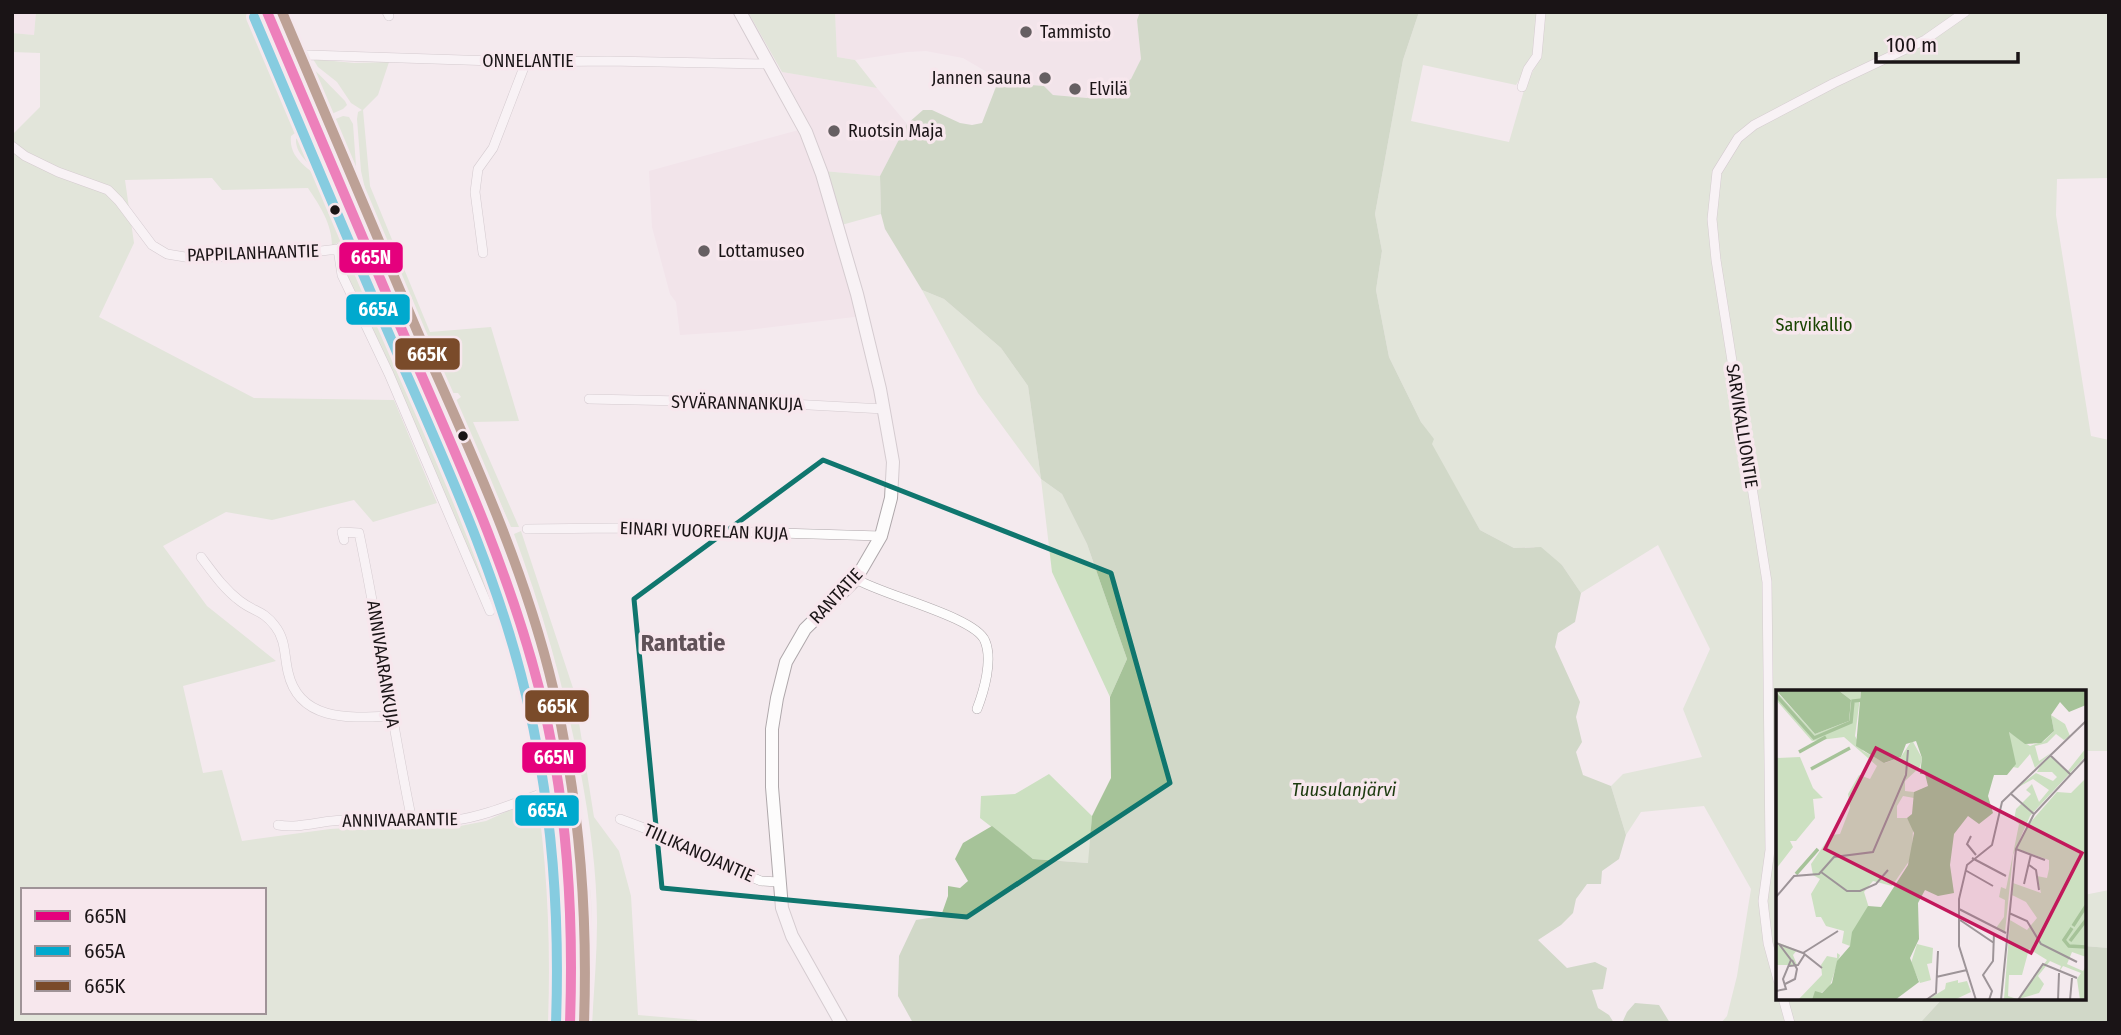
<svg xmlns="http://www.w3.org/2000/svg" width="2121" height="1035" viewBox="0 0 2121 1035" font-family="'Fira Sans Condensed',sans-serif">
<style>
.built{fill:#efdde4}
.green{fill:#cce0c1;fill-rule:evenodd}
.water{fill:#a6c399}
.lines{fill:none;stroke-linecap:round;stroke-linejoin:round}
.street-casing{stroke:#aea7aa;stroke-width:10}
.secondary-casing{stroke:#aea7aa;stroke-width:14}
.street{stroke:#fdfcfc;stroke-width:9}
.secondary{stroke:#fdfcfc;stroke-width:12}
.bus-1-casing{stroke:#f7e7ed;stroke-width:16}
.bus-2-casing{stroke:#f7e7ed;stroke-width:16}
.bus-3-casing{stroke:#f7e7ed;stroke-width:16}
.bus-1{stroke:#e5007d;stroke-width:10}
.bus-2{stroke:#00a9ce;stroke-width:10}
.bus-3{stroke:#7a4b2a;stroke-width:10}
.marked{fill:none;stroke:#0f766e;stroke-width:5;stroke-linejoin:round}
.poi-dot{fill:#665f62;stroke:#f7e7ed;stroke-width:2.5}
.bus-dot{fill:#1a1416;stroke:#f7e7ed;stroke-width:2.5}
.labels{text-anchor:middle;stroke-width:7;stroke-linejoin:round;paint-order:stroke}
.poi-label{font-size:18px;fill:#1a1416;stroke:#f7e7ed;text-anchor:start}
.street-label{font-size:18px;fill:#1a1416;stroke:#f7e7ed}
.park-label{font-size:18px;fill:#194401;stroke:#f7e7ed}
.water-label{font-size:19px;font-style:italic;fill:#1c3a0e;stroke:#f7e7ed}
.district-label{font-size:24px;font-weight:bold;fill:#605258;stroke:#f7e7ed}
.inset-river{fill:none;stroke:#a6c399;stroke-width:3.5}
.inset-road{fill:none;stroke:#9d9498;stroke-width:2}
.view{fill:#c2185b;fill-opacity:0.15;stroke:#c2185b;stroke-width:3.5}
.inset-edge{fill:none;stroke:#1a1416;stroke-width:3.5}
.line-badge{stroke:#f7e7ed;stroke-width:2.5}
.badge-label{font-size:19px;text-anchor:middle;font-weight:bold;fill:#fff}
</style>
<rect width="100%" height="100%" fill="#f4eaee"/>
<path class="built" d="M12,12H36L34,35L12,33Z
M835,12H1140L1137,20L1141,59L1131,79L1114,90L1097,93L1087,98L1053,95L1044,86L1017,84L999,79L963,58L926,51L907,52L855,60L837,57Z
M782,72L877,88L907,124L880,176L824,171L862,316L740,331L680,335L676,302L670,294L652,227L649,171L810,127Z"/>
<path class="green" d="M36,12H258L306,125L291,136C288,161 313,169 325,185C333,194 343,218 348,230L341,241L332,246C332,224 320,206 308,188L222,190L212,178L125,180L134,243L99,317L254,398L394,400L437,503L373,522L354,500L272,520L226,512L163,546L207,606L276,661L183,686L203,773L222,770L242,841L330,829L399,825L455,827L486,821L527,802L551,797C558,812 558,833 559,850C564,907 566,965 562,1023H12V135L40,107V53L12,52V33L34,35ZM23,890H264V1012H23Z
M748,12H835L837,57L855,60L877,88L782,72Z
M1419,12H1539L1535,56L1516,85L1423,65L1411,121L1509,142L1525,87L1540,57L1544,12H2109V178L2057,179L2056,215L2091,436L2109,440V751H2084V692H1778V998H1943L1920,1023H1721L1727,1016L1737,976L1751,889L1704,806L1641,812L1626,835L1611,786L1623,774L1702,757L1683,709L1710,649L1658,545L1581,593L1562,565L1534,547L1514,548L1480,530L1431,444L1433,439L1421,422L1389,357L1376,290L1382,251L1375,214L1403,60Z
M286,20L300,48V52L292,49L282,23Z
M313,59L354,63L389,62L378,95L363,110L370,186L430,332L491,327L519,421L473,422L519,527H511L455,401L461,397L458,393H451L366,193L361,171L357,119L358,112L362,110L351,103L337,82L318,67Z
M305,60L345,101L347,105L343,109L320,119L298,70V65Z
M343,116L349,117L353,124L357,180L361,197L418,335H412L323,124Z
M309,131L323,175C311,167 295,154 296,139Z
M823,171L880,176L881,214L838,226Z
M352,245L357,248L362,258L476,526L489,559L497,593L491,596L486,592L343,265L341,252Z
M922,290L944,299L1001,348L1028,386L1041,479L1062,494L1087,544L1127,659L1110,697L1052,572L1041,479L978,393Z
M420,341H422L463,428L464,433H459C455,424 450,418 444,409C433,389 425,366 416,345Z
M469,451L473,452C513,541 547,631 566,726C570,744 579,766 576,784H566L557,736L533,642L509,570L471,475L466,454Z
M521,531L574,691L594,817L619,851L631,896L638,1015L697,1020V1023H592C594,989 597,956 597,922C597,872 590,823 581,774C565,690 544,615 514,534Z
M498,602C524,630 542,736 549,777L545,786L515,649Z
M1049,774L1092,816L1089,863L1033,859L980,818L981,796L1015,794Z
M569,789H576L580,794L591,898L592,939L587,1023H577C580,945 579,867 566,790Z
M2109,890V948L2084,946V895Z"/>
<path class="water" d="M1140,12H1419L1403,60L1375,214L1382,251L1376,290L1389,357L1421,422L1434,439L1432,444L1480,530L1514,548L1541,547L1562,565L1581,593L1575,622L1558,633L1555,647L1580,702L1576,717L1582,742L1576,752L1583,775L1611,786L1626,835L1619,859L1602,871L1601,884H1587L1576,899L1573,913L1561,925L1538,940L1567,968L1595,962L1607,968L1603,989L1592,990L1598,1008L1609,1015L1614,1023H913L898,996L899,956L916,920L941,916L948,896V886L960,888L968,881L955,859L963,843L992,826L1033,859L1088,863L1092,816L1111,778L1110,697L1127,659L1087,544L1062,494L1041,479L1028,386L1001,348L944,299L922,290L885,229L881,214L880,176L907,124L923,110H932L960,123L972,125L982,123L999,79L1017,84L1044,86L1053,95L1087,98L1097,93L1114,90L1131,79L1141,59L1137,20Z
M2084,946L2109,948V1023H1920L1943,998H2084Z
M1635,1003L1659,1005L1670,1023H1622L1627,1012Z"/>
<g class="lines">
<g class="street-casing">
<path id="street" d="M387,12L389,16
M288,60L309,55L526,62L608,61L769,64
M1522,87L1528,69L1537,56L1541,12
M12,146L25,156L58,172L108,190L119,201L152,245L167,254L191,258L304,253L338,249L361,235
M338,249L342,275L389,374L490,611
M483,253L475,192L478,169L493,148L526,62
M589,399L772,403L884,409
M527,529L616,528L881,536
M344,540L342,532L359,533C379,628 392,725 412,821
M201,557C213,573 224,589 240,601C254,612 263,610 275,626C286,640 284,655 288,672C299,722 350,718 391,716
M856,579C882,595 976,617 985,641C993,660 984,691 977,709
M620,819L660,834L686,850L761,881L778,882
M278,825C297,828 313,823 332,821C373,817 415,826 456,820C492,815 524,798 559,788
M1778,980L1768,943L1763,901L1770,850L1767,582L1716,260L1712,219L1717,172L1738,138L1754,125L1834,83L1925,40L1965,12
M1783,998L1790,1023"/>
</g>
<g class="secondary-casing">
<path id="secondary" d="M267,12C312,117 356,223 401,328C452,445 507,564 539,688C566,797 576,911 570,1023
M740,12L806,132L822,174L857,294L880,389L893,462L891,498L881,536L856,579L805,629L786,662L777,698L772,729V787L782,908L792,936L841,1023"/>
</g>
<use href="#street" class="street"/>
<use href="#secondary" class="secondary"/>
<g class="bus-1-casing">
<path id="bus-1" d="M267,12C312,117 356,223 401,328C452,446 507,563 539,688C567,797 574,910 570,1023"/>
</g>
<g class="bus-2-casing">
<path id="bus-2" d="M254,17C300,125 345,234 392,341C442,456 497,572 526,695C552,803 560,912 556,1023"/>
</g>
<g class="bus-3-casing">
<path id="bus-3" d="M282,12C328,119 372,226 418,333C469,448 524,565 553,688C579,798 588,910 584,1023"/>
</g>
<use href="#bus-1" class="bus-1"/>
<use href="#bus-2" class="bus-2"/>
<use href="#bus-3" class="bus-3"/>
</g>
<path d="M0 0H2121V1035H0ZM823,460L1111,573L1170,783L967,917L662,888L634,599Z" fill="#f4eaee" fill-opacity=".55" fill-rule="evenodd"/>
<path class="marked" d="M823,460L1111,573L1170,783L967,917L662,888L634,599Z"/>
<g class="poi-dot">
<circle cx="1026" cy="32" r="7"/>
<circle cx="1045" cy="78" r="7"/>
<circle cx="1075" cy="89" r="7"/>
<circle cx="834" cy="131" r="7"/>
<circle cx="704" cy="251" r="7"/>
</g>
<g class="bus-dot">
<circle cx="335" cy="210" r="6"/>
<circle cx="463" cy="436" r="6"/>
</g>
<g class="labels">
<g class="poi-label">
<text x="1040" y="38">Tammisto</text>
<text x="1031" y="84" text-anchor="end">Jannen sauna</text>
<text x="1089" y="95">Elvilä</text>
<text x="848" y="137">Ruotsin Maja</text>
<text x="718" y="257">Lottamuseo</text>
</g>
<g class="street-label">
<text x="528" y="67">ONNELANTIE</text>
<text transform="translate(253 253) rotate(-2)" y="6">PAPPILANHAANTIE</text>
<text transform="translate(737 403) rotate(1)" y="6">SYVÄRANNANKUJA</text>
<text transform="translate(1742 426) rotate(81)" y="6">SARVIKALLIONTIE</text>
<text transform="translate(704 531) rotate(2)" y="6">EINARI VUORELAN KUJA</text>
<text transform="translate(836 596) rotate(-47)" y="6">RANTATIE</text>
<text transform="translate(383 664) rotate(81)" y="6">ANNIVAARANKUJA</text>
<text transform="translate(400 820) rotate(-1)" y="6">ANNIVAARANTIE</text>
<text transform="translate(699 853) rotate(24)" y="6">TIILIKANOJANTIE</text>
</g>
<g class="park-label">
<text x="1814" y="331">Sarvikallio</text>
</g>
<g class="water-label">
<text x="1344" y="796">Tuusulanjärvi</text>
</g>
<g class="district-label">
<text x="683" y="651">Rantatie</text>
</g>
</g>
<g transform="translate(1776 690)">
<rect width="310" height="310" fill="#f4eaee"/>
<path d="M62,0H85L79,46L87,61L109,73L125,67L136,50L146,68L144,77L129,91V101L138,102V108L127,106L121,116V128H131L137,139L136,167L116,196L97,191L88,202L93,218L74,256L66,253L68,241L50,236L45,227H40L35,204L44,189L37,185L35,174L55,145L64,144L74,118L72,104L83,85L94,89L101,76L68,47L36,51L0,10V1L39,44L73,31L75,10ZM275,25L289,34L294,46L288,50L280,44L271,53L259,56L263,71L275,63L259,78L254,64L242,78L237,77L233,42L254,56L268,51L278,41ZM310,58V66L254,126L237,165L229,242L220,238L228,227L229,210L223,207L225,197L230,199L243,134L238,130L240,119L255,104L250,100L256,94L263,112L273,100L257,89L239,99L260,83L277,91L281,87L276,82H261L266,73L274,66L291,82ZM24,67L37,98L47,108L37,109L39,128L20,151H14L17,157L0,179V68ZM310,88V267L296,262L291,274L307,281L310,276V310H304L301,289L305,283L287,276L283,282L285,276L274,271L262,286L268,294L263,303L243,309L271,270L253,259L246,285H233L232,306L241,309H228L237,193L265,203L261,186L271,188L273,179V170L241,159L252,135L281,102L295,103ZM236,205L250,212L261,228L251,240L234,230ZM0,234L1,252L21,260L17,265L21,275H0ZM141,254L157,258L156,273L151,274L155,290L144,293L135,273ZM61,263L64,265L54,296L36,310H22L46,285L45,275L51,266L61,268ZM182,290V293L191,291L195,302L178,310H151L169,299L170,293Z" fill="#cce0c1" fill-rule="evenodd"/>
<path d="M0,0H62L75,10L73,31L39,44ZM85,0H310V15L293,22L284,12L275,25L278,41L265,53L249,54L233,42L240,74L231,85H218L212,106L217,123L203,134L192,126L178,144L174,175L178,203L162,206L149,200L142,213L143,249L134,268L143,292L119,310H36L39,301L46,303L56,293L61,271L74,256L76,242L92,216L105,217L132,175L138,143L131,128L136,124L138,102L152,96L149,84H144L146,68L140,51L130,54L125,67L108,73L80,56Z" fill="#a6c399"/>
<path class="inset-river" d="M0,5L38,48L75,32L77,11L86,10M23,62L50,47M35,79L74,58M20,184L42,159M297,236L310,216M296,238L288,250L293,256L310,257M294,251L310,230"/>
<path class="inset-road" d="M274,65L294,84M234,103L258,124M195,146L191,154L200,165M240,159L269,170M196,168L230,186M253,175L260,180L263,200M189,180L217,196M45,182L71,201H84L100,194L112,180M248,194L255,164M0,207L18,186L43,184L58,167L97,162L130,85L132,60M183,219L230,243M233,223L251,231L265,254L301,272M184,230L218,253M0,253L27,263L46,278M27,263L62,241M13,276L22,275L29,264M160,287L191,280M9,294L19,289L21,279L16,270M0,301L10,299L7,289L15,270L3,254M150,310L160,303L162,261M200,310L183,256V209L191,175L216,155L226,112L310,31M213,310L216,301L207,285L217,271L218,243M225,310L240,159L258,124L310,68M242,310L267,274L301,288M282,310L283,283M294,310L296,288"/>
<path class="view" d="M100,58L306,163L255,263L49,159Z"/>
<rect width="310" height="310" class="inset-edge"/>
</g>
<g class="line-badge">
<rect x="338" y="241" width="66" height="33" rx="7" fill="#e5007d"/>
<rect x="345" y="293" width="66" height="33" rx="7" fill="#00a9ce"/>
<rect x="394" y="337" width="67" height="34" rx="7" fill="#7a4b2a"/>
<rect x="524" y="689" width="66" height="34" rx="7" fill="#7a4b2a"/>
<rect x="521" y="741" width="66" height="33" rx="7" fill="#e5007d"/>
<rect x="514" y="794" width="66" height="33" rx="7" fill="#00a9ce"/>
</g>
<g class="badge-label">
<text x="371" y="264">665N</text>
<text x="378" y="316">665A</text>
<text x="427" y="361">665K</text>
<text x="557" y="713">665K</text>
<text x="554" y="764">665N</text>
<text x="547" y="817">665A</text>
</g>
<rect width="2121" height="1035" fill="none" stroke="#1a1416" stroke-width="28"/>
<rect x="21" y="888" width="245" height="126" fill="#f7e7ed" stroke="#9f9397" stroke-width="2"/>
<rect x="35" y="911" width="35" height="10" fill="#e5007d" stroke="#9f9397" stroke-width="2"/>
<text x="84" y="923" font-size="21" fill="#1a1416">665N</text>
<rect x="35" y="946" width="35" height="10" fill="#00a9ce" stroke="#9f9397" stroke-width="2"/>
<text x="84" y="958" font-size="21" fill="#1a1416">665A</text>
<rect x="35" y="981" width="35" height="10" fill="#7a4b2a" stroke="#9f9397" stroke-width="2"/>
<text x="84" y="993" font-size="21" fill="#1a1416">665K</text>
<path d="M1876 52v10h142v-10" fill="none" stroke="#1a1416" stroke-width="3.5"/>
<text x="1886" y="52" font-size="21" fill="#1a1416" stroke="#f7e7ed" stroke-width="5" paint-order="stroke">100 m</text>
</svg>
